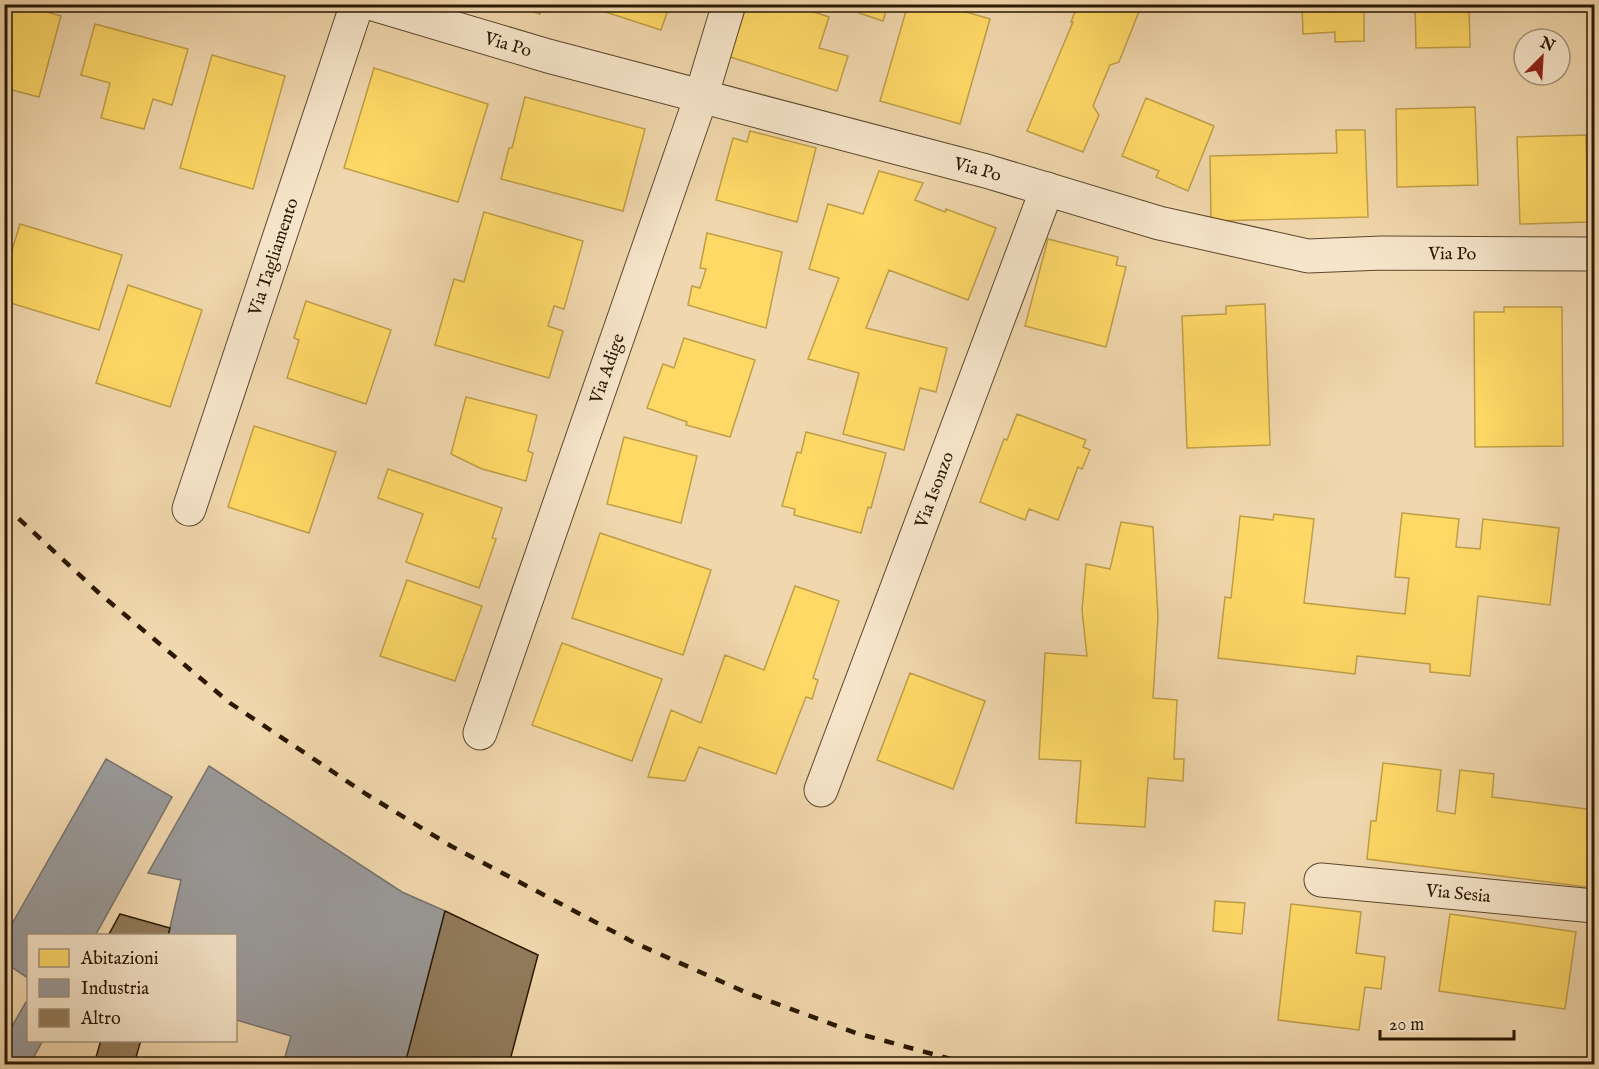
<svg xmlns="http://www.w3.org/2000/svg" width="1599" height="1069" viewBox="0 0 1599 1069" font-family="'IM FELL English',serif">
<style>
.homes{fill:#ffd966;stroke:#bf9f48;stroke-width:1.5}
.industry{fill:#999;stroke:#78726c;stroke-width:1.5}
.building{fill:#917b5b;stroke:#2a1802;stroke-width:1.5}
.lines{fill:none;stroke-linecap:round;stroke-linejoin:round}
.minor-casing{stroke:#5c482d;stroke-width:35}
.minor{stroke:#f6e5ca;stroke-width:33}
.rail{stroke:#2a1802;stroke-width:4.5;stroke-dasharray:10 10;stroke-linecap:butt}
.labels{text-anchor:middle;stroke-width:6;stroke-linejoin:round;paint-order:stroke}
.street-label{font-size:18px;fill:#2a1802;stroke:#f6e5ca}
</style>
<rect width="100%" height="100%" fill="#f1d7ad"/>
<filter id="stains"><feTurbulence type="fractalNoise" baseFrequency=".00333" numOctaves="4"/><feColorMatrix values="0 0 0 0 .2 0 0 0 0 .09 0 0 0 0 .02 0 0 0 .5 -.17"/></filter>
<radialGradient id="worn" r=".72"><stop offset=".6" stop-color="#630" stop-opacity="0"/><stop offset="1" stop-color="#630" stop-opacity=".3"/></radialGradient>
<path class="homes" d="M4,4H18L61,16L39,97L4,88Z
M510,4H543L540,14Z
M591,4H670L661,30L590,7Z
M747,4H790L829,17L819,48L848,56L837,91L730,57Z
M862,4H888L883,21L859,13Z
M908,4H939L990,19L960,124L880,101Z
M1078,4H1142L1119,62L1110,65L1093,106L1099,115L1083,152L1027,131L1073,22H1071Z
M1302,4H1364V41L1335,42V32L1303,34Z
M1415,4H1469L1470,47L1416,48Z
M95,24L188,49L172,105L153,99L144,129L101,118L110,83L81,75Z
M212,55L285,76L253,189L180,168Z
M374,68L488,104L458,202L344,168Z
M525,97L645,129L623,211L501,179L509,148H512Z
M1146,98L1214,126L1188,191L1156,177L1159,171L1122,156Z
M1475,107L1478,185L1397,187L1396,109Z
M1336,130H1365L1368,217L1211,221L1210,156L1337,153Z
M750,131L816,148L797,222L716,200L733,138L747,142Z
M1586,135L1588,222L1520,224L1517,137Z
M879,171L923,183L915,200L945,212L946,209L996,228L968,300L889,270L866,328L947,348L936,392L920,388L904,450L843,434L859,373L808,359L839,278L809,269L828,204L863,214Z
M484,212L583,241L564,309L554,306L548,326L563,331L549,378L435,345L454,279L464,282Z
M20,224L122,255L99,330L4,301V276Z
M707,233L782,252L766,328L688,305L692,286L700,288L706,269L700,268Z
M1048,239L1118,257L1116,265L1126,267L1106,347L1025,326Z
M128,285L202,310L170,407L96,383Z
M306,301L391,330L366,404L287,378L299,340L294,338Z
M1265,304L1270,445L1187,448L1182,316L1226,314V306Z
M1504,307H1562L1563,446L1475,447L1474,312H1504Z
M684,338L755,360L730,437L686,425L687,422L647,408L663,364L674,368Z
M466,397L537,415L528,451L533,453L526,481L482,469L451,454Z
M1017,414L1086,440L1083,447L1090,450L1082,469L1078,467L1058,520L1029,509L1025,520L980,502L1004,439L1007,440Z
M254,426L336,452L309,533L228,507Z
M806,432L886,453L871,508L868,507L861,533L794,515L795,509L782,506L797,452L801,453Z
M624,437L697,456L681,523L607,504Z
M388,469L502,508L492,538L496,539L479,588L406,562L423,514L378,498Z
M1402,513L1459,519L1456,547L1480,549L1483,519L1559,528L1550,605L1478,596L1470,676L1430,672V664L1357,656L1355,674L1218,658L1225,597L1231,598L1240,516L1273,520L1274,514L1314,519L1304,603L1405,614L1409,578L1395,577Z
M1121,522L1153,527L1158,617L1153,698L1177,700L1174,759H1184L1183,781L1148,778L1145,827L1076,823L1081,761L1039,759L1045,653L1087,656L1082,610L1086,564L1110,569Z
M600,533L711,570L683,655L572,618Z
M407,580L482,606L455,681L380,656Z
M795,586L839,601L813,678L818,680L812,699L806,697L776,774L699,747L685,781L648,777L671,710L701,723L725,655L764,670Z
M562,643L662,679L632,761L532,725Z
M910,673L985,701L953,789L877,760Z
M1383,763L1441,770L1437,811L1455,814L1460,770L1494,774L1492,797L1594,810V888L1367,859L1371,821H1376Z
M1215,901L1245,903L1242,934L1213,931Z
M1291,904L1361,912L1356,953L1385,957L1381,989L1365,987L1359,1030L1278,1020Z
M1450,914L1576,932L1565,1009L1439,991Z"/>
<path class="industry" d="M106,759L172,797L95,936H28V978L4,962V938Z
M209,766L402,892L445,911L405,1064H283L291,1036L236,1020V936H168L181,880L148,873Z
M26,1002L28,1003V1040H43L30,1064H4V1040Z"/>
<path class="building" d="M445,911L538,955L509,1064H405Z
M120,914L170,928L168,936H108Z
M101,1040H141L134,1064H94Z"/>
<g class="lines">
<g class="minor-casing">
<g id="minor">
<path id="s1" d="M373,4L548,56L986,171L1159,223L1308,256L1382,253L1594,254"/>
<path id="s2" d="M189,509L357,4"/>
<path id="s3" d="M480,733L701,97L729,4"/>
<path id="s4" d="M821,790L1047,189"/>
<path id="s5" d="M1321,880L1594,906"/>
</g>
</g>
<use href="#minor" class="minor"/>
<path class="rail" d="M4,505L99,593L230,703L366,794L451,846L635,943L745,992L856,1033L969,1064"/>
</g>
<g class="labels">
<g class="street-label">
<text dy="6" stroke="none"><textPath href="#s1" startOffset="141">Via Po</textPath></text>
<text dy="6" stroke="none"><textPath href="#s1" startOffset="627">Via Po</textPath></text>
<text dy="6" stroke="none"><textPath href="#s1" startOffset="1113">Via Po</textPath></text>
<text dy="6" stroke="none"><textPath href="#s2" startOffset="266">Via Tagliamento</textPath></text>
<text dy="6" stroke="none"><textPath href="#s3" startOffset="386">Via Adige</textPath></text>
<text dy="6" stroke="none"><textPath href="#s4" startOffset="321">Via Isonzo</textPath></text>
<text dy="6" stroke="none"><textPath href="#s5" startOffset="138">Via Sesia</textPath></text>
</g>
</g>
<rect width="1599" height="1069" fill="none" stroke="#f1d7ad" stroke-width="24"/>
<rect x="6" y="6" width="1587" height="1057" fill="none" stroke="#2a1802" stroke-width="3"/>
<rect x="12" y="12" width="1575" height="1045" fill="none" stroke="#2a1802" stroke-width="1.5"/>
<rect x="27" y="934" width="210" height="108" fill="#f6e5ca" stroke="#a4937a" stroke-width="1.5"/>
<rect x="39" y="949" width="30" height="18" fill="#ffd966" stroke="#a4937a" stroke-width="1.5"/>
<text x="81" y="964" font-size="18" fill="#2a1802">Abitazioni</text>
<rect x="39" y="979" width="30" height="18" fill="#999999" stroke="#a4937a" stroke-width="1.5"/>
<text x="81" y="994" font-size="18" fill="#2a1802">Industria</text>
<rect x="39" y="1009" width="30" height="18" fill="#917b5b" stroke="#a4937a" stroke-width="1.5"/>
<text x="81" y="1024" font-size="18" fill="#2a1802">Altro</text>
<g transform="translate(1542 57) rotate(24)"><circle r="28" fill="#f6e5ca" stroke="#a4937a" stroke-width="1.5"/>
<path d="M0-4.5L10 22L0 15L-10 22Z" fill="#8f2418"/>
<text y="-9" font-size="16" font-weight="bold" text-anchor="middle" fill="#2a1802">N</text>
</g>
<path d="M1380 1030v9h134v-9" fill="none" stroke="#2a1802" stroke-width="3"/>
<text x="1389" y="1030" font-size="18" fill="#2a1802" stroke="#f6e5ca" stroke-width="4.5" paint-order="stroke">20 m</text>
<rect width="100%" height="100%" filter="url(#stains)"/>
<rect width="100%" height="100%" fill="url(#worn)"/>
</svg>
